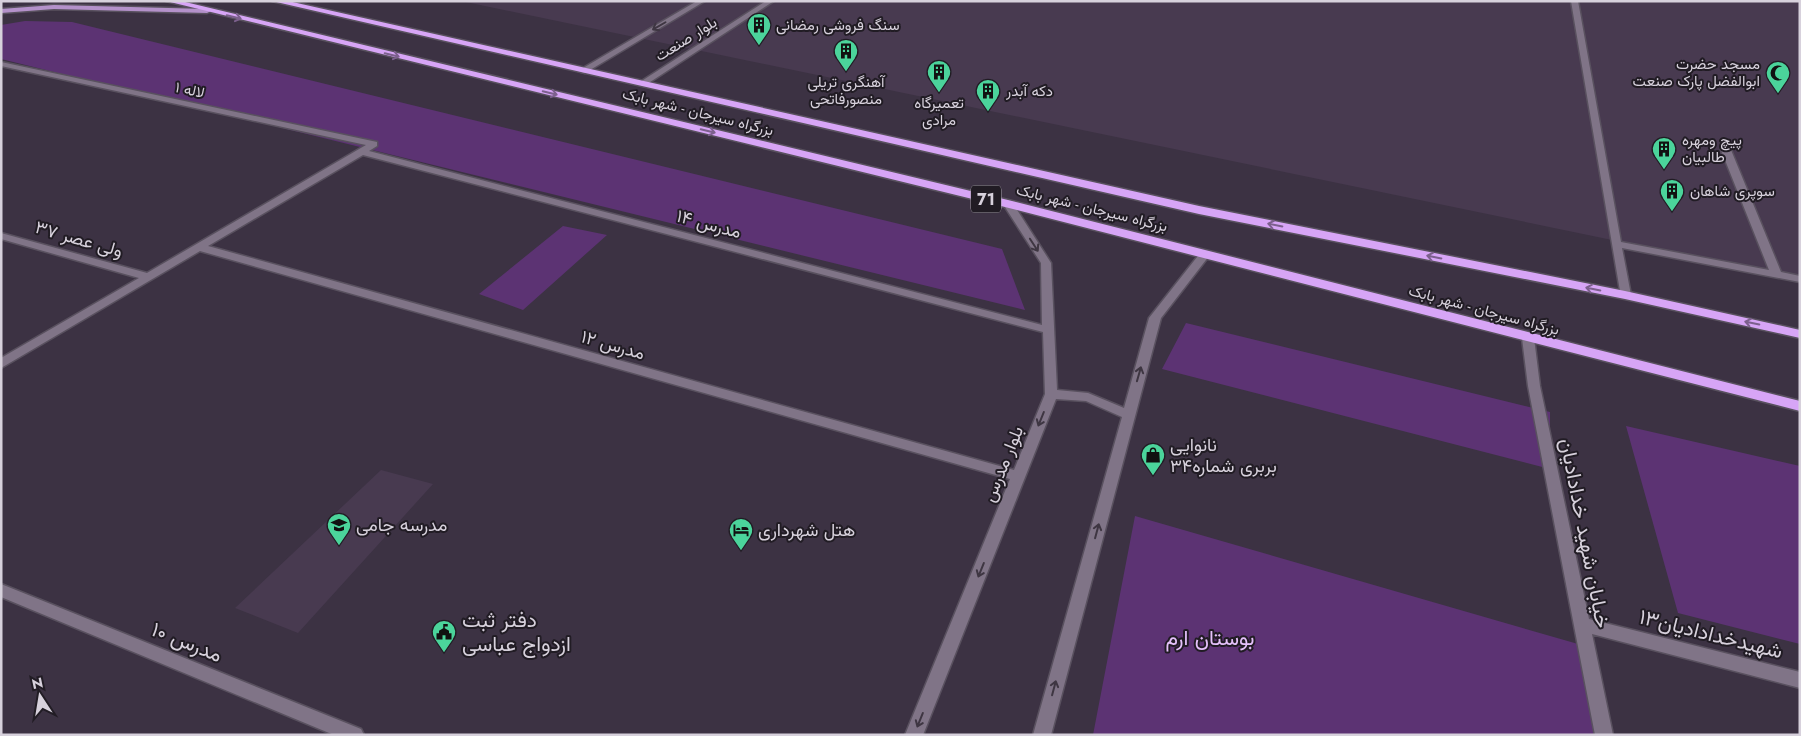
<svg xmlns="http://www.w3.org/2000/svg" width="1801" height="736" viewBox="0 0 1801 736" font-family="Jost,Vazirmatn,sans-serif">
<style>
.built{fill:#483a50}
.green{fill:#5c3373}
.lines{fill:none;stroke-linecap:round;stroke-linejoin:round}
.minor-casing{stroke:#59515f;stroke-width:3}
.major-casing{stroke:#59515f;stroke-width:3}
.highway-casing{stroke:#59515f;stroke-width:3}
.minor{fill:#807487;fill-rule:evenodd}
.major{fill:#b491ca;fill-rule:evenodd}
.highway{fill:#d7a5f6;fill-rule:evenodd}
.oneway{stroke:#7c608d}
.oneway2{stroke:#3e3642}
.labels{text-anchor:middle;stroke-width:4;stroke-linejoin:round;paint-order:stroke}
.far-poi-label{font-size:15px;fill:#d7d1dc;stroke:#211c24;text-anchor:start}
.far-street-label{font-size:15px;fill:#d7d1dc;stroke:#211c24}
.shield{fill:#211c24;stroke:#a09ba5;stroke-width:1}
.shield-label{font-size:16px;font-weight:bold;fill:#d7d1dc}
.street-label{font-size:18px;fill:#d7d1dc;stroke:#211c24}
.poi-label{font-size:18px;fill:#d7d1dc;stroke:#211c24;text-anchor:start}
.near-street-label{font-size:21px;fill:#d7d1dc;stroke:#211c24}
.near-poi-label{font-size:21px;fill:#d7d1dc;stroke:#211c24;text-anchor:start}
.near-park-label{font-size:21px;fill:#e5c1fb;stroke:#211c24}
</style>
<rect width="100%" height="100%" fill="#3c3243"/>
<path class="built" d="M461,1H1800V279L1776,274Z
M381,470L433,484L298,633L235,608Z"/>
<path class="green" d="M25,21L72,22L1002,249L1025,310L1,59V25Z
M563,226L607,235L523,310L479,294Z
M1186,323L1550,412V469L1162,369Z
M1626,426L1800,466V644L1678,613Z
M1135,516L1585,646L1605,735H1093Z"/>
<g class="lines">
<g class="minor-casing">
<path id="minor" d="M697,1H705L585,73L578,71Z
M766,1H774L644,86L637,84Z
M1571,1H1578L1621,242L1769,270L1721,150L1726,147L1731,150L1781,272L1800,276V282L1622,248L1631,295L1625,298L1621,297Z
M1,62L377,142V146L369,151L1042,325L1041,263L1003,204L1004,202H1012L1051,263L1057,390L1088,393L1124,408L1149,318L1201,252H1209L1210,254L1209,256L1161,318L1051,735H1033L1122,417L1086,401L1056,399L923,735H905L1010,479L200,251L1,368V358L139,278L1,239V233L147,273L366,145L1,66ZM363,155L1043,332L1045,394L1014,470L208,246Z
M1528,334L1534,338L1540,386L1589,619L1800,672V688L1592,634L1613,735H1595L1528,386L1522,338Z
M1,584L361,729L364,735H334L1,597Z"/>
</g>
<g class="major-casing">
<path id="major" d="M54,5L207,9L211,11L207,13L54,9L1,13V9Z"/>
</g>
<g class="highway-casing">
<path id="highway" d="M166,1H181L1008,200L1800,401V411L1005,207Z
M272,1H288L1199,206L1625,291L1800,330V338L1625,299L1199,214Z"/>
</g>
<use href="#minor" class="minor"/>
<use href="#major" class="major"/>
<use href="#highway" class="highway"/>
</g>
<defs><path id="oneway-shaft" d="M-6 0H5M1.5-3L5.5 0L1.5 3" fill="none" stroke-width="1.6" stroke-linecap="round" stroke-linejoin="round" transform="scale(1.25)"/></defs>
<g class="oneway">
<use href="#oneway-shaft" transform="translate(234 17) rotate(14)"/>
<use href="#oneway-shaft" transform="translate(392 55) rotate(14)"/>
<use href="#oneway-shaft" transform="translate(550 93) rotate(14)"/>
<use href="#oneway-shaft" transform="translate(708 131) rotate(14)"/>
<use href="#oneway-shaft" transform="translate(1275 225) rotate(-169)"/>
<use href="#oneway-shaft" transform="translate(1434 257) rotate(-169)"/>
<use href="#oneway-shaft" transform="translate(1593 289) rotate(-169)"/>
<use href="#oneway-shaft" transform="translate(1752 323) rotate(-168)"/>
</g>
<g class="oneway2">
<use href="#oneway-shaft" transform="translate(659 26) rotate(150)"/>
<use href="#oneway-shaft" transform="translate(1034 245) rotate(57)"/>
<use href="#oneway-shaft" transform="translate(1139 374) rotate(-74)"/>
<use href="#oneway-shaft" transform="translate(1041 419) rotate(112)"/>
<use href="#oneway-shaft" transform="translate(1097 531) rotate(-75)"/>
<use href="#oneway-shaft" transform="translate(981 570) rotate(112)"/>
<use href="#oneway-shaft" transform="translate(1054 688) rotate(-75)"/>
<use href="#oneway-shaft" transform="translate(920 720) rotate(112)"/>
</g>
<defs>
<g id="building-pin" transform="scale(1.25)"><path d="M0 17L-7.5 6A9.5 9.5 0 1 1 7.5 6Z" fill="#4bd49b" stroke="#211c24"/><path d="M-4-6H4V6H1V3H-1V6H-4ZM-2.5-4.3h1.7v1.8h-1.7ZM.8-4.3h1.7v1.8H.8ZM-2.5-1h1.7V.8h-1.7ZM.8-1h1.7V.8H.8Z" fill="#111"/></g>
<g id="mosque-pin" transform="scale(1.25)"><path d="M0 17L-7.5 6A9.5 9.5 0 1 1 7.5 6Z" fill="#4bd49b" stroke="#211c24"/><path d="M3.5-4.9A6 6 0 1 0 3.5 4.9A5 5 0 1 1 3.5-4.9Z" fill="#111"/></g>
<g id="shop-pin" transform="scale(1.25)"><path d="M0 17L-7.5 6A9.5 9.5 0 1 1 7.5 6Z" fill="#4bd49b" stroke="#211c24"/><path d="M-5-2.5h2.3a2.7 3.5 0 0 1 5.4 0H5L5.5 6h-11ZM-1.5-2.5h3a1.5 2.3 0 0 0-3 0Z" fill="#111"/></g>
<g id="school-pin" transform="scale(1.25)"><path d="M0 17L-7.5 6A9.5 9.5 0 1 1 7.5 6Z" fill="#4bd49b" stroke="#211c24"/><path d="M0-5L7-2L0 1L-7-2ZM-4 1L0 2.5L4 1V4Q0 6-4 4Z" fill="#111"/></g>
<g id="hotel-pin" transform="scale(1.25)"><path d="M0 17L-7.5 6A9.5 9.5 0 1 1 7.5 6Z" fill="#4bd49b" stroke="#211c24"/><path d="M-6-4.5h1.5V1H6V5H4.5V3h-9V5H-6ZM-4 0a1.8 1.8 0 1 1 3.6 0ZM.5 0V-2.5h3Q6-2.5 6 0Z" fill="#111"/></g>
<g id="civic-pin" transform="scale(1.25)"><path d="M0 17L-7.5 6A9.5 9.5 0 1 1 7.5 6Z" fill="#4bd49b" stroke="#211c24"/><path d="M-.6-6.5H3V-4.5H.6V-3L4-1V1h2V6H-6V1h2V-1L-.6-3ZM-1.2 2.5V6h2.4V2.5Z" fill="#111"/></g>
</defs>
<g fill-rule="evenodd">
<use href="#building-pin" x="759" y="25"/>
<use href="#building-pin" x="846" y="51"/>
<use href="#building-pin" x="939" y="72"/>
<use href="#mosque-pin" x="1778" y="73"/>
<use href="#building-pin" x="988" y="91"/>
<use href="#building-pin" x="1664" y="149"/>
<use href="#building-pin" x="1672" y="191"/>
<use href="#shop-pin" x="1153" y="455"/>
<use href="#school-pin" x="339" y="525"/>
<use href="#hotel-pin" x="741" y="530"/>
<use href="#civic-pin" x="444" y="632"/>
</g>
<g class="labels">
<g class="far-poi-label">
<text x="776" y="30">سنگ فروشی رمضانی</text>
<text x="1760" y="69" text-anchor="end">مسجد حضرت<tspan x="1760" dy="17">ابوالفضل پارک صنعت</tspan></text>
<text x="846" y="87" text-anchor="middle">آهنگری تریلی<tspan x="846" dy="17">منصورفاتحی</tspan></text>
<text x="1006" y="96">دکه آبدر</text>
<text x="939" y="108" text-anchor="middle">تعمیرگاه<tspan x="939" dy="17">مرادی</tspan></text>
<text x="1682" y="145">پیچ ومهره<tspan x="1682" dy="17">طالبیان</tspan></text>
<text x="1690" y="196">سوپری شاهان</text>
</g>
<g class="far-street-label">
<text transform="translate(686 39) rotate(-32)" y="5">بلوار صنعت</text>
<text transform="translate(190 90) rotate(12)" y="5">لاله ۱</text>
<text transform="translate(698 112) rotate(14)" y="5">بزرگراه سیرجان - شهر بابک</text>
<text transform="translate(1092 208) rotate(14)" y="5">بزرگراه سیرجان - شهر بابک</text>
<text transform="translate(1484 310) rotate(15)" y="5">بزرگراه سیرجان - شهر بابک</text>
</g>
<rect class="shield" x="971" y="185.5" width="30" height="27" rx="4"/>
<g class="shield-label">
<text x="986" y="205">71</text>
</g>
<g class="street-label">
<text transform="translate(709 224) rotate(15)" y="6">مدرس ۱۴</text>
<text transform="translate(79 239) rotate(16)" y="6">ولی عصر ۳۷</text>
<text transform="translate(613 345) rotate(16)" y="6">مدرس ۱۲</text>
<text transform="translate(1003 464) rotate(-68)" y="6">بلوار مدرس</text>
</g>
<g class="poi-label">
<text x="1170" y="451">نانوایی<tspan x="1170" dy="21">بربری شماره۳۴</tspan></text>
<text x="356" y="531">مدرسه جامی</text>
<text x="758" y="536">هتل شهرداری</text>
</g>
<g class="near-street-label">
<text transform="translate(1585 533) rotate(79)" y="7">خیابان شهید خدادادیان</text>
<text transform="translate(1711 634) rotate(14)" y="7">شهیدخدادادیان۱۳</text>
<text transform="translate(187 642) rotate(22)" y="7">مدرس ۱۰</text>
</g>
<g class="near-poi-label">
<text x="462" y="627">دفتر ثبت<tspan x="462" dy="24">ازدواج عباسی</tspan></text>
</g>
<g class="near-park-label">
<text x="1210" y="645">بوستان ارم</text>
</g>
</g>
<rect width="1801" height="736" fill="none" stroke="#d7d1dc" stroke-width="5"/>
<g transform="translate(40 696) rotate(348)" stroke="#211c24" stroke-width="4" paint-order="stroke">
<path d="M0-4L9 19L0 12L-9 19Z" fill="#d7d1dc"/>
<text y="-8" font-size="14" font-weight="bold" text-anchor="middle" fill="#d7d1dc">N</text>
</g>
</svg>
